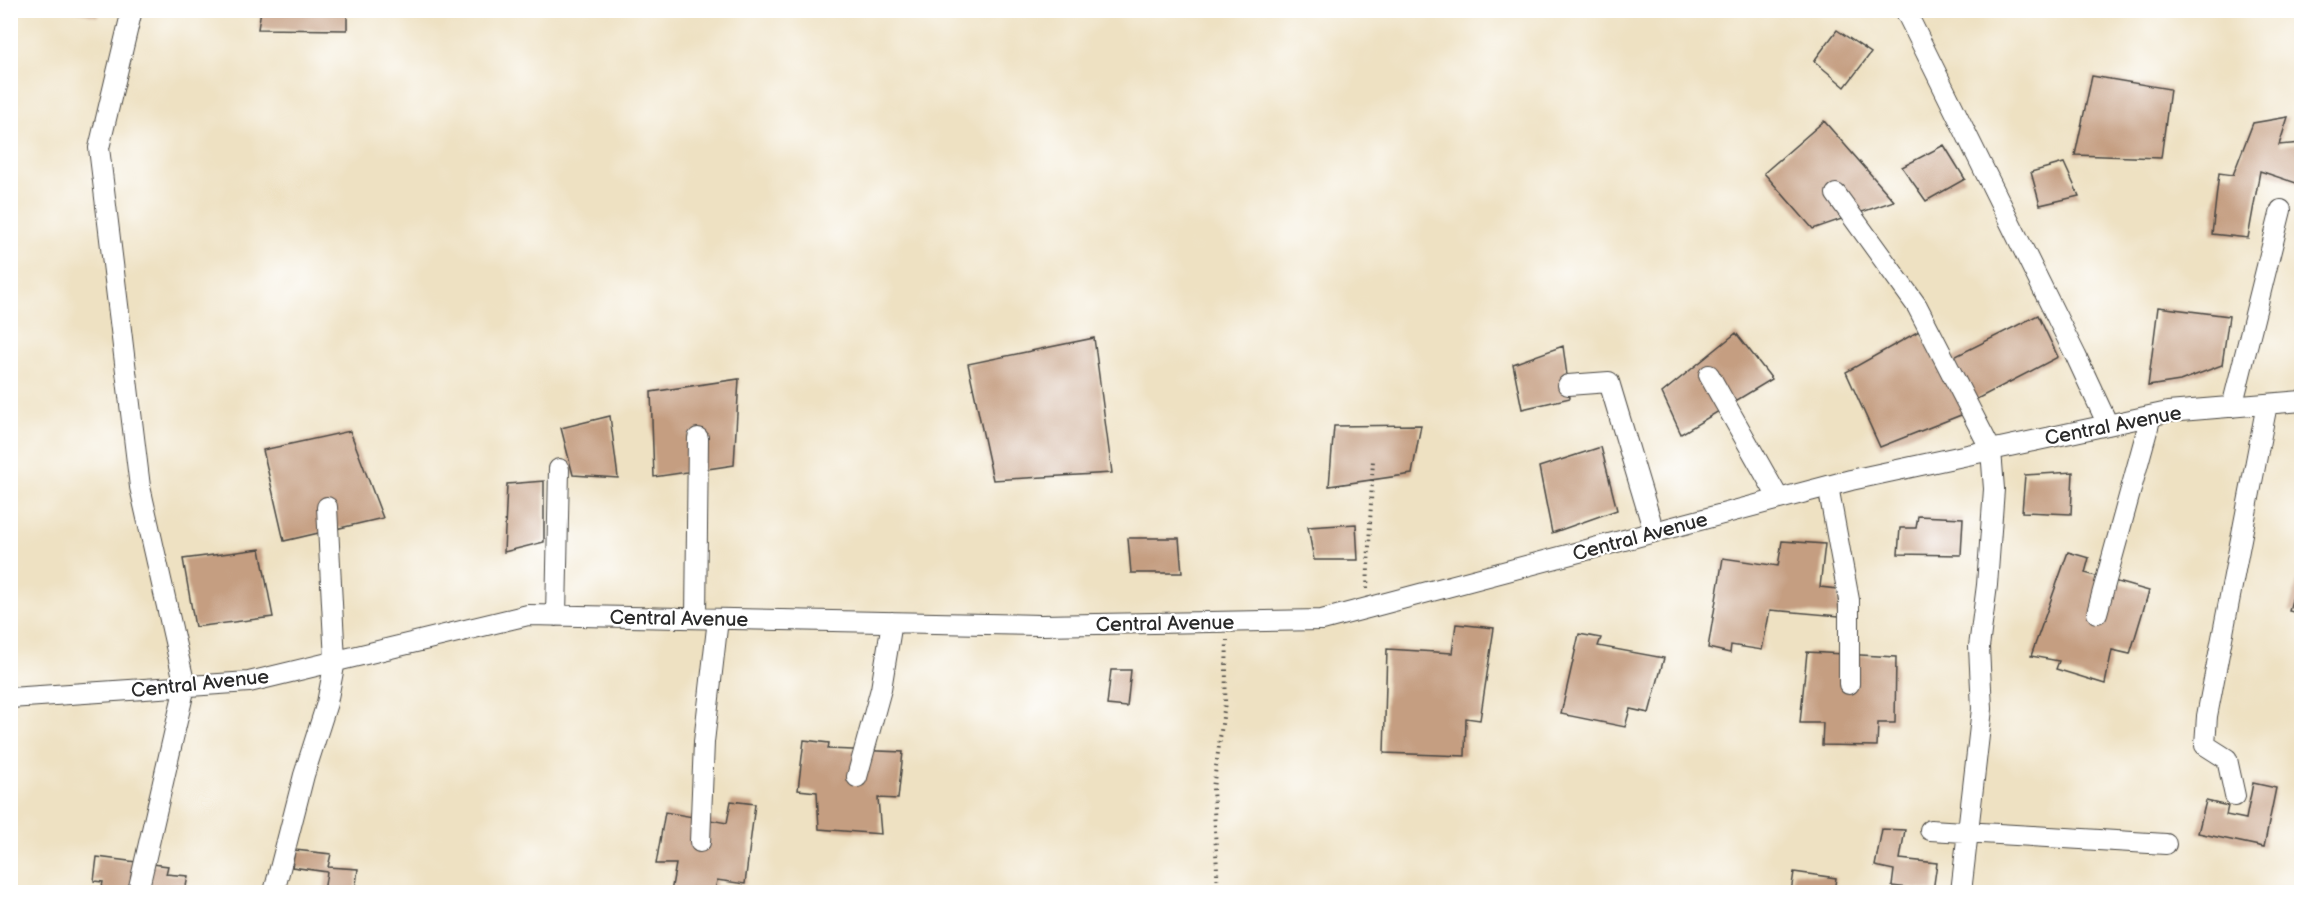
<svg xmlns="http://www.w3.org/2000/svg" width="2312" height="903" viewBox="0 0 2312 903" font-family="'Balsamiq Sans',sans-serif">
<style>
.building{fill:#c59e81}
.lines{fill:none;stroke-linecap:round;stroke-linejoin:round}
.minor-casing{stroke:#484642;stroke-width:22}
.path{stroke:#484642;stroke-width:4;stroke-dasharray:1.5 4.5;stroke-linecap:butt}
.minor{stroke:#fff;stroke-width:20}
.labels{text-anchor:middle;stroke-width:4.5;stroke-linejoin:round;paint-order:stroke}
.street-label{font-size:20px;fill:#2b2b2b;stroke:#fff}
</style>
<rect width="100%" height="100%" fill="#fff"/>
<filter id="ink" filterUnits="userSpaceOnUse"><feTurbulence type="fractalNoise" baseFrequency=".0167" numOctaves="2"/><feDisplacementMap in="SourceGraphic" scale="12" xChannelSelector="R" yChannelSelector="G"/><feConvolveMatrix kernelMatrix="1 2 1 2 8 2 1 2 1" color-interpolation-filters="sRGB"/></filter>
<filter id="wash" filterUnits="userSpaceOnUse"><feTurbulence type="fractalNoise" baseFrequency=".008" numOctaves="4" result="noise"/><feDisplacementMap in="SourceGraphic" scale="24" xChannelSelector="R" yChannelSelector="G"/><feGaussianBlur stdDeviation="1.35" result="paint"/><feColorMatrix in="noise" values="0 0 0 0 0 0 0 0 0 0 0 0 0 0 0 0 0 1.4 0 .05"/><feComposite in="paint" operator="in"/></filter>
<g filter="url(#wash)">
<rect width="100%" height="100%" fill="#eee1c2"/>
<g id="blocks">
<path class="building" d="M74,10H99L98,17L74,11Z
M261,10H347V30L258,29Z
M1837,30L1871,53L1845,87L1814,61Z
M2092,76L2170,89L2161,158L2075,155Z
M2288,117L2279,145L2302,143V185L2260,171L2248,238L2212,234L2219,173L2233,175L2253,123Z
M1824,121L1894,201L1813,229L1764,173Z
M1944,145L1965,179L1926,201L1902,167Z
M2064,163L2079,196L2040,205L2031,172Z
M2158,307L2229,316L2222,365L2180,381L2148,386Z
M2038,315L2058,357L1973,401L1952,358Z
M1919,331L1966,413L1880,447L1846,372Z
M1736,333L1772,379L1681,434L1662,393Z
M1094,338L1112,473L993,480L968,364Z
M1563,346L1570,398L1522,409L1513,364Z
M739,379L734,465L654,477L651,392Z
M610,416L618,478L573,475L561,428Z
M1421,425L1412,474L1329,486L1334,426Z
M350,431L383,518L284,541L263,450Z
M1601,447L1617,510L1552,533L1539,467Z
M2073,472L2071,514L2022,512L2025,475Z
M544,481V542L504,552L507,484Z
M1918,516L1963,518L1961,555L1898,554L1900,528H1916Z
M1356,524L1358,560H1314L1308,527Z
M1128,538H1179L1182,573H1131Z
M1782,541L1825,544L1820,587L1838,589L1839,616L1770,610L1762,650L1731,645L1730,653L1708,648L1723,558L1778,566Z
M260,549L273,617L195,627L183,559Z
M2068,552L2089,558L2085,573L2149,591L2130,654L2112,650L2105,684L2056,669L2059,661L2031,656Z
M2301,567H2302V614L2289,611Z
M1456,624L1494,628L1480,720L1466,718L1465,756L1384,753L1387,649L1452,653Z
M1579,634L1601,638L1598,646L1664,658L1649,713L1630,709L1625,727L1561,714Z
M1807,652L1896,657L1895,723H1878L1877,746L1822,745L1823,723H1800Z
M1111,670H1131L1127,707L1107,705Z
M804,740L829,743L828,749L903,752L898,799L878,798L881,834L819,829L817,792L798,790Z
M2253,783L2276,788L2264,847L2198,833L2206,801L2228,806L2226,815L2246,819Z
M731,801L755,804L745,884L717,880L715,892H671L676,864H656L665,812L727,823Z
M1882,829L1905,830L1900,859L1937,863L1933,891L1892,886L1894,870L1875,866Z
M295,850L331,854L328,867L358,869L355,892H324L327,872L292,867Z
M97,857L168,866L166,874L188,876L185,892H101L103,882L94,881Z
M1794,872L1836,878L1834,892H1791Z"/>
</g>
</g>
<g filter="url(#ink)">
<use href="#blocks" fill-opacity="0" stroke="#484642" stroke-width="1.5"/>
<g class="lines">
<g class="minor-casing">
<path id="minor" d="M132,10L99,148L140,487L185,686L139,887
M1905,10L2076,356L2108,425
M1836,194L1917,306L1991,450L1994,489L1987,585L1979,647L1982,709L1961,892
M1709,375L1779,499
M1568,385L1609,382L1654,532
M2232,407L2281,210
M1828,486L1849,600V684
M2097,613L2151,416
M556,616L559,469
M696,618L698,438
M10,698L249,682L528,615L1041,625L1322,620L1851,480L2168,412L2302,401
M857,777L881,689L892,622
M2235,796L2227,759L2205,745L2207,716L2267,404
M1930,830L2166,844
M700,842L704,742L718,619
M274,892L304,775L327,703L335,661L327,507"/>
</g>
<path class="path" d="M1367,589L1373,459
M1218,892L1213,788L1225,703L1227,640"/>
<use href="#minor" class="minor"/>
</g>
</g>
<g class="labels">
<g class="street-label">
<text transform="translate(2113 425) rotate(-11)" y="7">Central Avenue</text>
<text transform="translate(1640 536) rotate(-15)" y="7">Central Avenue</text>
<text transform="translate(679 618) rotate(1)" y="7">Central Avenue</text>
<text transform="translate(1165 623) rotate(-1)" y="7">Central Avenue</text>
<text transform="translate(200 683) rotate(-6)" y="7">Central Avenue</text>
</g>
</g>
<rect width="2312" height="903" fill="none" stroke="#fff" stroke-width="36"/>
</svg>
